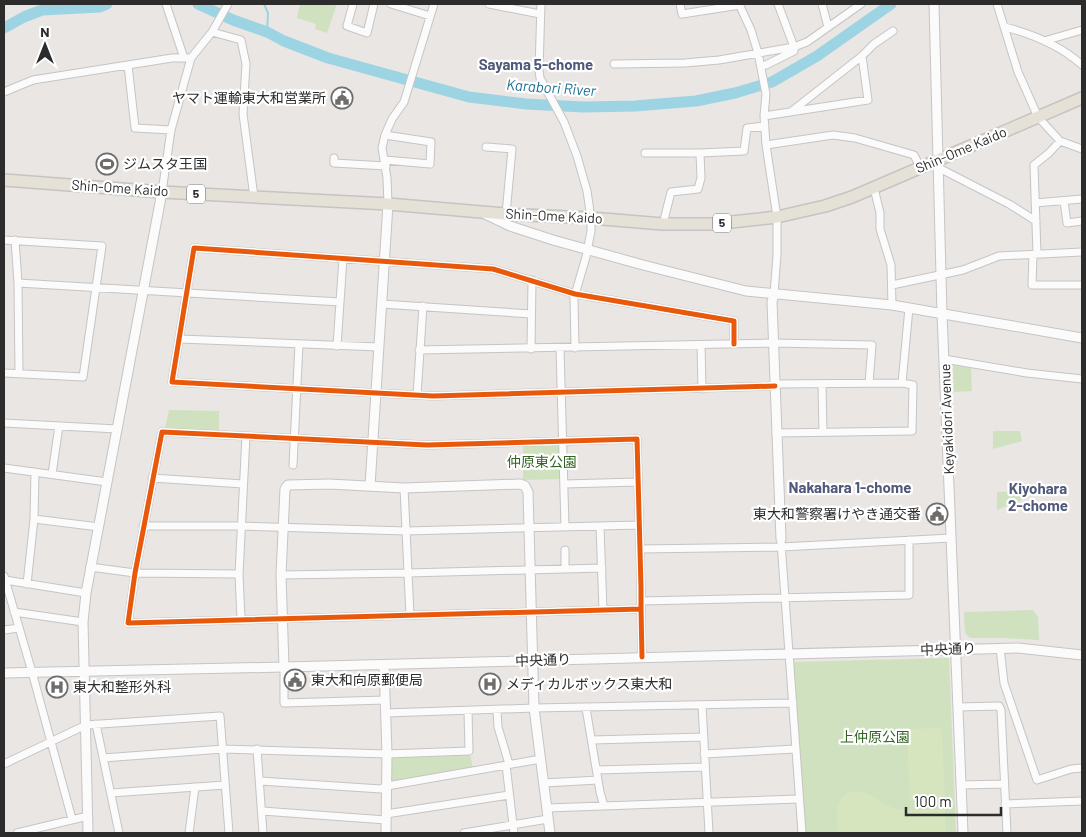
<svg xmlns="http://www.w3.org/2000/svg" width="1086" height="837" viewBox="0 0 1086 837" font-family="Barlow,'Noto Sans JP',sans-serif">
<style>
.park{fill:#cfe1bf}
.pitch{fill:#d7e5be}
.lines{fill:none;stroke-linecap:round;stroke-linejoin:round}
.stream{stroke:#9dd4e4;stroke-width:2}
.river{stroke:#9dd4e4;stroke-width:11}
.minor-casing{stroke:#c6c4c5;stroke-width:9}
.tertiary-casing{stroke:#c6c4c5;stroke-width:11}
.primary-casing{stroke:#c5c4c2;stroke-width:14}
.minor{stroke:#fcfbfb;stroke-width:7}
.tertiary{stroke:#fcfbfb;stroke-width:9}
.primary{stroke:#e6e1d6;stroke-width:11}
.cycleway-casing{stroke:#fff;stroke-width:8}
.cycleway{stroke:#e8590c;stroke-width:5}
.labels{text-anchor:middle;stroke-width:4.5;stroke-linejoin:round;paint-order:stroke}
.shield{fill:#fff;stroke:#6b6b6b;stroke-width:1}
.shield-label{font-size:12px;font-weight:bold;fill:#2c2c2c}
.poi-label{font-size:14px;fill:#2c2c2c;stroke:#fff;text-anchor:start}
.street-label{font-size:14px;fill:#2c2c2c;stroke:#fff}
.park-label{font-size:14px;fill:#326422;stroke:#fff}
.neighbourhood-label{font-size:15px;font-weight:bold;fill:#505979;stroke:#fff}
.water-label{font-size:15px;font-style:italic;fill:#1a6e92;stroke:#fff}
</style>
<rect width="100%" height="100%" fill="#e9e6e3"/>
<path class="park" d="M300,4H337L327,33L315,29L316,24L297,18Z
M953,365L971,368L972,391L954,392Z
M169,410L219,411V433L165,429Z
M993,431H1020L1022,441L993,449Z
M557,444L561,448V479L523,480V446Z
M1022,491V500L997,510V492Z
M1033,610L1038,617L1039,640L1003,638H970L965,633L964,612Z
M949,658L956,833H804L792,662Z
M470,754L473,768L393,781L391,779V759L394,756Z"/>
<path class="pitch" d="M942,728L945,800L910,801L907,729Z
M851,791L866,793L891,807L902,810L945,809L946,833H838C837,815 833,800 851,791Z"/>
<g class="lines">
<path class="stream" d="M264,4L268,13L267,32"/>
<path class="river" d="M198,4L233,20L267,32L284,41L328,58L469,97L526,104L583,107L635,106L696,101L735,93L772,82L817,56L891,4
M4,28L24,17L42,10L100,7L107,4"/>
<g class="minor-casing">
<path id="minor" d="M166,4L184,58
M353,4L347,26L367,33L374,4
M391,4L430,16
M489,4L540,14
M541,4L539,70L540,78L564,122L577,156L587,191L591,218V231L586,257L574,298L575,348
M680,4L682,14L740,5
M739,4L751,30L758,53L766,94L764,116L766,145L777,217V255L774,294
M822,4L828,27
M997,4L1018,72L1038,117L1060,141L1082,149
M1005,27C1032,34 1061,46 1082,65
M212,32L241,40L246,64L243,114L254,197
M1044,41L1082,30
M614,64L685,63L719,60L794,47L778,4
M128,65L135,128L171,130
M761,66L766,65L794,51V47L807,42L861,4
M4,92L33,80L172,58H191L212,32L228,4
M792,111L862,56L874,44L893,31
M764,116L868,100L862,56
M385,135L431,142L430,164L385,160
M766,145L833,135L855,138L914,155L920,167
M486,147L512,149L506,214
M645,153H700
M334,158V163L386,166
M937,167L1009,204L1036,221
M874,188L880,213V229L891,265L892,305
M162,192L171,130L191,58
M1064,201L1067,223L1082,221
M1035,203L1082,199
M388,204L387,178L382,148L385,135L392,119L404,102L434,4
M663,224L671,192L698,189L701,178L700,153L744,151L747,128L765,126
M4,240L102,246L83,377L4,373
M15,240L18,283L19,373
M1037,254L1034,165L1049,153L1060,141
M1033,255L1032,285H1082
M18,283L340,302
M892,285L963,270L999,256L1082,252
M382,304L531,314
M180,339L379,347
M734,344V321L575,294L493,269L194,248L172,382L433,396L775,386
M701,345L702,389
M337,346L343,258
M560,348L565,527
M531,349L532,280
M419,350L774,343L872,345L869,383
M944,359L1027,373L1082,379
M902,383L909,308
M775,384L902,383L913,385L912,431L776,433
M822,384L823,432
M417,395L423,306
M4,423L117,429
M293,465L299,344
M4,468L107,482
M52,474L59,426
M152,478L243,484
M564,484L638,482
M404,488L410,615
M34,519L99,527
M143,526H241L406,531L639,525
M600,526L603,610
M781,542L802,833
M640,549L782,547L951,538
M565,550V569
M90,567L135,573L239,574
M281,575L408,573L602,568
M4,576L32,672L72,819
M5,580L86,593
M27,584L34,519L35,472
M641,601L909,595V540
M641,609L128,623L135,573L162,432L427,445L637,439L641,587V609L642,657
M14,612L83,622
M241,619L239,574L246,436
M4,630L19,628
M1000,648L1004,683L1037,780L1071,769L1082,768
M284,667V703L385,700
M702,705L709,833
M958,707L999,706L1001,710L1007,833
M586,708L600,792L604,806
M497,710L498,727L509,764
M386,713L534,708L793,703
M96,724L119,833
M592,740L703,737
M257,749L263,833
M704,754L796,749
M103,758L223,749L387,754L469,751L468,711
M4,764L86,725L220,716L229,833
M506,765L514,833
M597,770L705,767
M260,781L381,789L387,786L541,759
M544,783L598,780
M961,785L1004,784
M111,793L225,785
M1005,804L1082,801
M547,808L799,799
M262,811L386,820
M386,814L509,795
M17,833L88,816
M189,833L195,787
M464,833L548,819"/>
</g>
<g class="tertiary-casing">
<path id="tertiary" d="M934,4L942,314L963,833
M485,214L510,226L553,240L643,265L746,291L892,305L1082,338
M774,294L772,302L781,539
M370,486L388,204
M384,665L387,754L386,833
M284,667L281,575L285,489L288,485L329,484L404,488L520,484L525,486L528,492L534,708L550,833
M4,673L284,667L1018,648L1082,655
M88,833L83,622L86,593L162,192"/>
</g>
<g class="primary-casing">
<path id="primary" d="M4,180L162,192L388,204L505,214L591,218L663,224H713L777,217L825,206L852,197L1082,98"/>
</g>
<use href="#minor" class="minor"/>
<use href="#tertiary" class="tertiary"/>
<use href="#primary" class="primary"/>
<g class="cycleway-casing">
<path id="cycleway" d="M734,344V321L575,294L493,269L194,248L172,382L433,396L775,386
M641,609L128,623L135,573L162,432L427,445L637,439L641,587V609L642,657"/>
</g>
<use href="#cycleway" class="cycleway"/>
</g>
<defs>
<g id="civic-ring" transform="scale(1.125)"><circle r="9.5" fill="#fff" stroke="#6e6d6c" stroke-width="1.5"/><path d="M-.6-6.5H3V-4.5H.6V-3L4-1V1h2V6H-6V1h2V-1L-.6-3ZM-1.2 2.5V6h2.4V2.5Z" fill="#6e6d6c"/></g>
<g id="stadium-ring" transform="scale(1.125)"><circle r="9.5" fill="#fff" stroke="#6e6d6c" stroke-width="1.5"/><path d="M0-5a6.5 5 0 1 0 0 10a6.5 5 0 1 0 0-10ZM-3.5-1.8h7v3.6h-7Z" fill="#6e6d6c"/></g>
<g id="hospital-ring" transform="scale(1.125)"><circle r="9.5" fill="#fff" stroke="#6e6d6c" stroke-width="1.5"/><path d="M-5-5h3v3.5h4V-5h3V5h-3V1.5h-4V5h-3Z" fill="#6e6d6c"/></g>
</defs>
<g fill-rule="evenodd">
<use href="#civic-ring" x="342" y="98"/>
<use href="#stadium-ring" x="107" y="164"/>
<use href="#civic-ring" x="937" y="514"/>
<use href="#civic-ring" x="295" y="680"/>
<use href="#hospital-ring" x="490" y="684"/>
<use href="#hospital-ring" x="57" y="687"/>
</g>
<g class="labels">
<g class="shield">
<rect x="187" y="184.5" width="18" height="19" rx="4"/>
<rect x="713" y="213.5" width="18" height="19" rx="4"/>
</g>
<g class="shield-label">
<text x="196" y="198">5</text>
<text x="722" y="227">5</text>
</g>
<g class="poi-label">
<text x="326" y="103" text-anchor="end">ヤマト運輸東大和営業所</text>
<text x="123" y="169">ジムスタ王国</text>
<text x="921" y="519" text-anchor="end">東大和警察署けやき通交番</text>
<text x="311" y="685">東大和向原郵便局</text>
<text x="506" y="689">メディカルボックス東大和</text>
<text x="73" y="692">東大和整形外科</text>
</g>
<g class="street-label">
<text transform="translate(961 150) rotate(-23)" y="5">Shin-Ome Kaido</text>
<text transform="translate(120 188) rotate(4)" y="5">Shin-Ome Kaido</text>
<text transform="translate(554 216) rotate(3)" y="5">Shin-Ome Kaido</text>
<text transform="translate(947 419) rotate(-92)" y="5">Keyakidori Avenue</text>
<text transform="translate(948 649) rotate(-2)" y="5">中央通り</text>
<text transform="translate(543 660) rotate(-2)" y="5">中央通り</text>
</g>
<g class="park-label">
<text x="542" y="467">仲原東公園</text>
<text x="875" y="742">上仲原公園</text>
</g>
<g class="neighbourhood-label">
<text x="536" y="70">Sayama 5-chome</text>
<text x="850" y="493">Nakahara 1-chome</text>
<text x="1038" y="494">Kiyohara<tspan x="1038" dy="17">2-chome</tspan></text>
</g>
<g class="water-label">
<text transform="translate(551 88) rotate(4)" y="5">Karabori River</text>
</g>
</g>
<rect width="1086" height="837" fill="none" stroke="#2c2c2c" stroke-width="10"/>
<g transform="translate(45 45)" stroke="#ffffff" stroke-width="4" paint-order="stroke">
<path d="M0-4L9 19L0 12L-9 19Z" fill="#2c2c2c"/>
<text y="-8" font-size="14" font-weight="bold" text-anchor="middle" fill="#2c2c2c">N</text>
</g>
<path d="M906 807v8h95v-8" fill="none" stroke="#2c2c2c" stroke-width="2.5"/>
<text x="914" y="807" font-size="15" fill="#2c2c2c" stroke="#ffffff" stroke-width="4" paint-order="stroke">100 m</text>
</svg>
